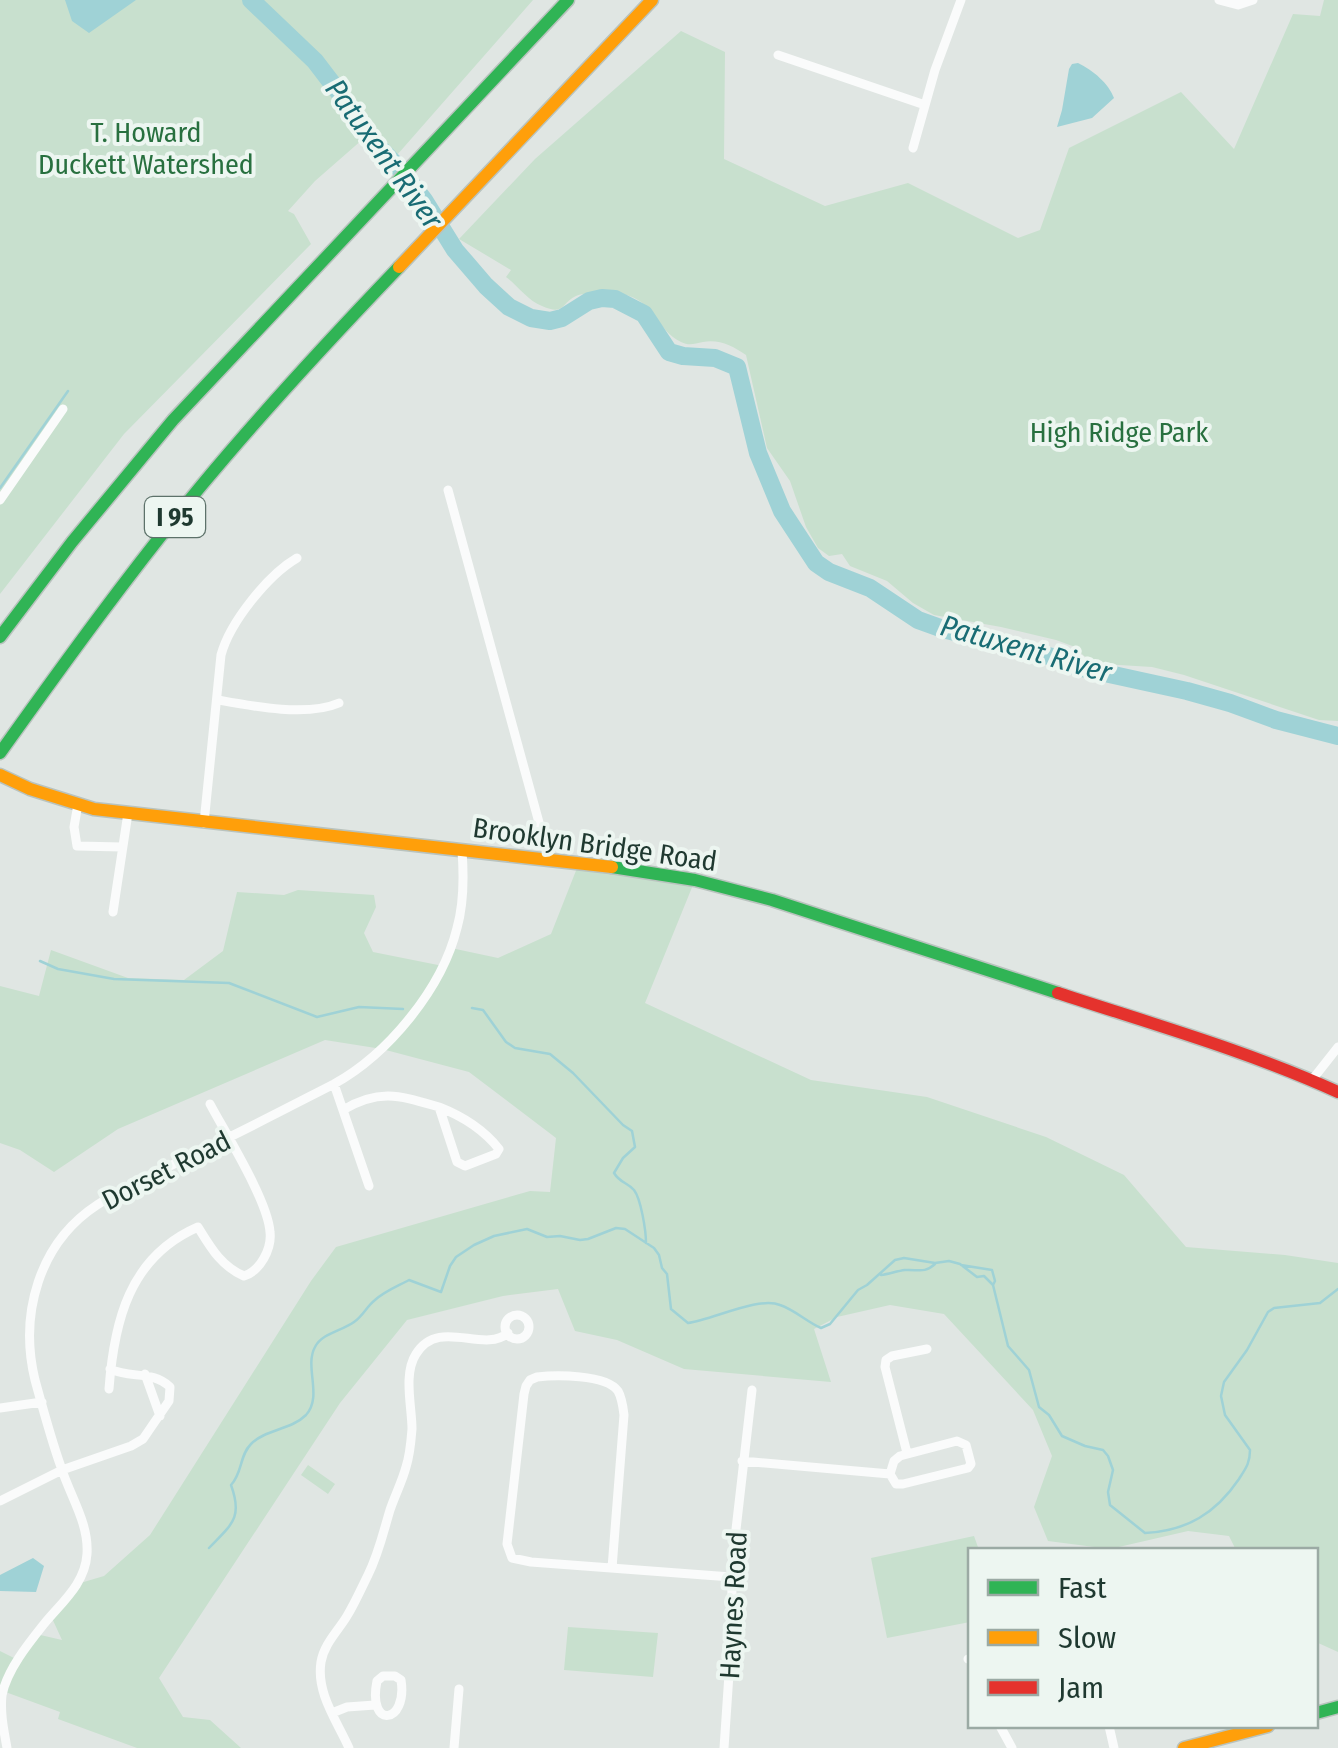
<svg xmlns="http://www.w3.org/2000/svg" width="1338" height="1748" viewBox="0 0 1338 1748" font-family="'Fira Sans Condensed',sans-serif">
<style>
.green{fill:#c8e0ce}
.water{fill:#9fd2d6}
.lines{fill:none;stroke-linecap:round;stroke-linejoin:round}
.stream{stroke:#9fd2d6;stroke-width:2.5}
.river{stroke:#9fd2d6;stroke-width:18}
.fast-casing{stroke:#b9c3be;stroke-width:15}
.slow-casing{stroke:#b9c3be;stroke-width:15}
.jam-casing{stroke:#b9c3be;stroke-width:15}
.street{stroke:#fafbfb;stroke-width:9}
.fast{stroke:#30b455;stroke-width:12}
.slow{stroke:#ff9f0a;stroke-width:12}
.jam{stroke:#e5322d;stroke-width:12}
.labels{text-anchor:middle;stroke-width:8;stroke-linejoin:round;paint-order:stroke}
.shield{fill:#edf6f1;stroke:#5d726a;stroke-width:2.5}
.shield-label{font-size:25px;font-weight:bold;fill:#1f3930}
.park-label{font-size:28px;fill:#28703f;stroke:#edf6f1}
.street-label{font-size:28px;fill:#1f3930;stroke:#edf6f1}
.water-label{font-size:30px;font-style:italic;fill:#196c74;stroke:#edf6f1}
</style>
<rect width="100%" height="100%" fill="#e0e6e3"/>
<path class="green" d="M0,0H533L390,163L363,139L315,181L288,211L294,214L311,244L124,434L0,594Z
M1324,0H1338V721L1319,720L1184,675L1152,667L1103,664L1084,656L1075,647L1056,640L1001,627L934,615L913,603L887,581L850,566L842,554L829,556L818,548L806,527L790,481L767,448L746,355C733,346 719,339 703,342C694,344 689,346 681,342C656,330 656,301 622,294C613,292 583,292 576,296C561,303 565,316 542,306C528,301 518,286 506,277L511,270L459,239L535,159L681,31L725,52L724,159L825,206L908,183L1018,238L1040,230L1069,148L1181,92L1234,149L1293,14L1320,16Z
M579,863L695,880L645,1003L811,1080L927,1097L1046,1137L1124,1175L1186,1247L1285,1255L1338,1263V1652L1316,1642V1550H1236L1229,1536L1188,1531L1110,1549L1048,1541L1034,1507L1052,1456L1033,1410L944,1314L890,1305L837,1317L814,1329L831,1382L684,1369L617,1340L575,1331L558,1289L503,1296L407,1320L340,1403L159,1678L183,1717L210,1720L241,1748H137L58,1719L60,1712L0,1690V1651L18,1660L36,1634L62,1640L51,1616L77,1584L104,1576L150,1535L311,1281L336,1247L530,1191L550,1192L556,1138L469,1072L382,1049L325,1040L118,1129L54,1172L20,1150L0,1143V986L39,996L51,950L128,978L184,980L223,951L237,892L284,895L298,890L374,895L376,907L364,933L373,952L443,966L451,948L498,958L551,934Z
M308,1465L335,1484L328,1494L301,1475Z
M974,1536L979,1550H971V1601L968,1605L970,1622L887,1638L871,1558Z
M568,1627L658,1633L653,1677L564,1670Z"/>
<path class="water" d="M65,0H136L89,33L72,21Z
M1078,63C1093,70 1109,84 1114,98L1092,118L1057,127L1062,110L1069,69L1072,64Z
M33,1558L44,1566L36,1592L0,1591V1575Z"/>
<g class="lines">
<path class="stream" d="M0,488L68,391
M40,961L58,969L114,979L229,983L317,1017L359,1007L403,1009
M472,1008L483,1010L506,1042L515,1048L550,1054L573,1073L623,1125L632,1131L635,1147L623,1158L614,1173C620,1183 627,1182 634,1190C641,1199 646,1231 646,1243
M961,1265L992,1270L995,1281L993,1285
M881,1275C889,1274 897,1271 905,1270C918,1269 924,1274 935,1264
M209,1548C232,1524 243,1518 231,1485C243,1472 239,1456 251,1444C266,1429 291,1430 306,1415C323,1396 304,1367 315,1347C322,1333 342,1331 354,1322C363,1316 367,1306 375,1300C385,1291 398,1286 409,1280L441,1292L450,1266L456,1257L474,1245L494,1236L527,1229L547,1237L560,1236L580,1240L588,1239L616,1228L625,1229L654,1248L659,1255L662,1268L667,1274L671,1309L688,1323C712,1320 759,1296 780,1305C795,1310 807,1322 821,1328L830,1324L858,1290L867,1285L895,1260L904,1258L935,1263L949,1261L960,1264L977,1277L984,1276L993,1285L1008,1346L1029,1370L1039,1407L1049,1415L1062,1436L1085,1446L1103,1450L1108,1456L1113,1470L1108,1492L1110,1505L1145,1533C1187,1531 1216,1513 1239,1479C1246,1468 1250,1463 1250,1450L1225,1415L1221,1396L1224,1382L1247,1350L1268,1312L1274,1308L1320,1303L1338,1289"/>
<path class="river" d="M251,0L315,61L347,103L359,127L399,168L424,200L455,250L486,286L509,307L531,318L550,321L562,318L589,301L602,298L615,299L644,314L669,352L683,356L715,358L737,367L758,453L782,511L816,563L829,572L870,588L918,620L943,629L1056,658L1077,667L1187,691L1230,703L1276,720L1338,736"/>
<g class="fast-casing">
<path id="fast" d="M0,637L72,542L173,420L568,0
M0,753C65,662 130,572 201,486C264,410 331,338 399,267
M612,867L695,880L772,900L1058,993
M1316,1713L1338,1707"/>
</g>
<g class="slow-casing">
<path id="slow" d="M399,267L652,0
M0,775L30,789L94,809L612,867
M1184,1748L1268,1726"/>
</g>
<g class="jam-casing">
<path id="jam" d="M1058,993C1152,1024 1248,1051 1338,1092"/>
</g>
<path class="street" d="M1219,0L1238,5L1253,0
M778,55L925,105
M913,148L935,70L961,0
M448,490L549,859
M0,500L63,409
M218,700C251,706 307,717 339,703
M78,804L74,827L77,846L122,847
M204,823L221,655C230,622 268,575 297,558
M113,912L128,813
M1312,1080L1338,1047
M334,1084L369,1186
M439,1107C462,1116 484,1130 499,1149L496,1154L465,1166L457,1162Z
M343,1110C380,1088 401,1096 439,1107
M505 1327a12 12 0 1 1 24 0a12 12 0 1 1-24 0Z
M145,1374L160,1416
M109,1389C114,1322 129,1257 198,1227C211,1248 221,1266 244,1276C260,1271 272,1249 270,1232C268,1201 226,1134 210,1104
M0,1408L42,1402
M907,1453L885,1367L886,1360L892,1356L927,1349
M742,1461L890,1474L896,1484H903L968,1468L971,1464L966,1445L957,1441L900,1456L894,1461L890,1474
M0,1501L62,1470L131,1446L143,1439L169,1401L170,1387C152,1370 131,1379 110,1369
M612,1568L624,1415C623,1407 622,1398 618,1391C606,1374 555,1375 537,1377L530,1380L526,1386L524,1394L507,1544L512,1558L531,1562L731,1577
M968,1659L971,1660
M383,1676H395L401,1680C408,1724 367,1730 377,1681Z
M332,1713L347,1707L375,1705
M1000,1726L1012,1748
M1109,1726L1114,1748
M7,1748C4,1731 0,1713 2,1695C7,1670 28,1644 44,1624C62,1602 85,1584 87,1554C89,1523 70,1496 61,1467C51,1439 43,1409 35,1380C19,1314 39,1243 97,1205C131,1183 169,1167 205,1149C249,1128 291,1106 334,1084C388,1054 442,989 457,928C464,903 464,877 462,851
M349,1748C337,1721 316,1693 321,1662C324,1644 338,1631 347,1616C355,1603 361,1589 368,1575C379,1553 383,1533 390,1510C395,1495 402,1482 406,1467C410,1455 411,1442 412,1429C412,1407 403,1374 416,1354C439,1317 483,1354 508,1333
M454,1748L459,1689
M724,1748L733,1615L731,1573L752,1390"/>
<use href="#fast" class="fast"/>
<use href="#slow" class="slow"/>
<use href="#jam" class="jam"/>
</g>
<g class="labels">
<rect class="shield" x="145" y="497" width="60" height="40" rx="8"/>
<g class="shield-label">
<text x="175" y="526">I 95</text>
</g>
<g class="park-label">
<text x="146" y="142">T. Howard<tspan x="146" dy="32">Duckett Watershed</tspan></text>
<text x="1119" y="442">High Ridge Park</text>
</g>
<g class="street-label">
<text transform="translate(595 844) rotate(8)" y="10">Brooklyn Bridge Road</text>
<text transform="translate(166 1170) rotate(-27)" y="10">Dorset Road</text>
<text transform="translate(733 1605) rotate(-87)" y="10">Haynes Road</text>
</g>
<g class="water-label">
<text transform="translate(384 154) rotate(54)" y="10">Patuxent River</text>
<text transform="translate(1026 649) rotate(16)" y="10">Patuxent River</text>
</g>
</g>
<rect x="968" y="1548" width="350" height="180" fill="#edf6f1" stroke="#9baaa4" stroke-width="2.5"/>
<rect x="988" y="1580" width="50" height="15" fill="#30b455" stroke="#9baaa4" stroke-width="2.5"/>
<text x="1058" y="1598" font-size="30" fill="#1f3930">Fast</text>
<rect x="988" y="1630" width="50" height="15" fill="#ff9f0a" stroke="#9baaa4" stroke-width="2.5"/>
<text x="1058" y="1648" font-size="30" fill="#1f3930">Slow</text>
<rect x="988" y="1680" width="50" height="15" fill="#e5322d" stroke="#9baaa4" stroke-width="2.5"/>
<text x="1058" y="1698" font-size="30" fill="#1f3930">Jam</text>
</svg>
